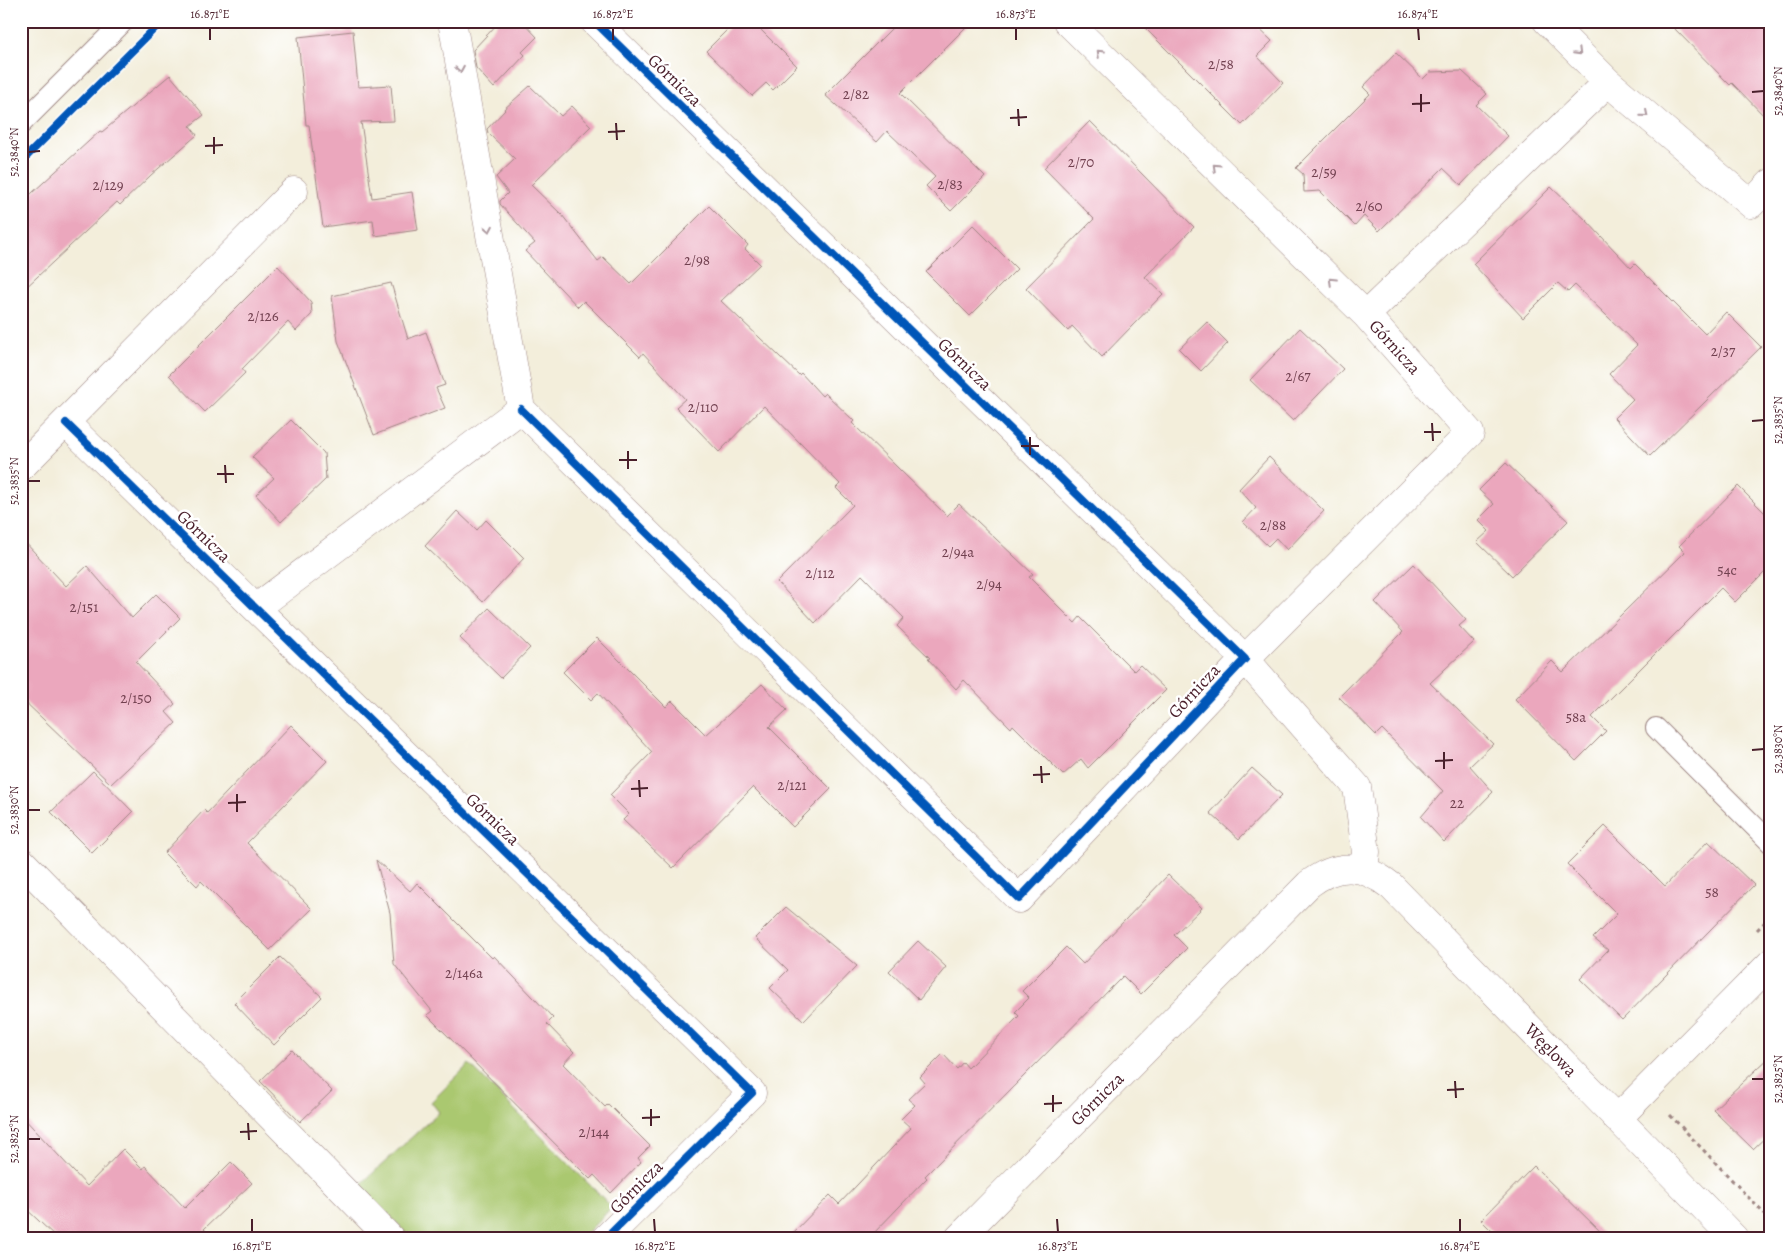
<svg xmlns="http://www.w3.org/2000/svg" width="1792" height="1259" viewBox="0 0 1792 1259" font-family="Alegreya,serif">
<style>
.green{fill:#aac870;stroke:#7a744e}
.building{fill:#eba7bd}
.lines{fill:none;stroke-linecap:round;stroke-linejoin:round}
.service-casing{stroke:#9e8683;stroke-width:22}
.minor-casing{stroke:#9e8683;stroke-width:29}
.path{stroke:#9e8683;stroke-width:3;stroke-dasharray:4 4;stroke-linecap:butt}
.service{stroke:#fff;stroke-width:20}
.minor{stroke:#fff;stroke-width:28}
.cycleway-casing{stroke:#fff;stroke-width:11}
.cycleway{stroke:#0057b8;stroke-width:8}
.oneway{stroke:#ae9aa0}
.ticks{fill:none;stroke:#4a1f2b;stroke-width:2}
.labels{text-anchor:middle;stroke-width:5;stroke-linejoin:round;paint-order:stroke}
.number-label{font-size:15px;fill:#724150}
.street-label{font-size:18px;fill:#4a1f2b;stroke:#fff}
.neatline{fill:none;stroke:#4a1f2b;stroke-width:2}
.ticks-label{font-size:12px;text-anchor:middle;fill:#4a1f2b}
</style>
<rect width="100%" height="100%" fill="#fff"/>
<filter id="ink" filterUnits="userSpaceOnUse"><feTurbulence type="fractalNoise" baseFrequency=".02" numOctaves="2"/><feDisplacementMap in="SourceGraphic" scale="10" xChannelSelector="R" yChannelSelector="G"/><feConvolveMatrix kernelMatrix="1 2 1 2 8 2 1 2 1" color-interpolation-filters="sRGB"/></filter>
<filter id="wash" filterUnits="userSpaceOnUse"><feTurbulence type="fractalNoise" baseFrequency=".0096" numOctaves="4" result="noise"/><feDisplacementMap in="SourceGraphic" scale="20" xChannelSelector="R" yChannelSelector="G"/><feGaussianBlur stdDeviation="1.12" result="paint"/><feColorMatrix in="noise" values="0 0 0 0 0 0 0 0 0 0 0 0 0 0 0 0 0 1.4 0 .05"/><feComposite in="paint" operator="in"/></filter>
<g filter="url(#wash)">
<rect width="100%" height="100%" fill="#f3eedb"/>
<path class="green" d="M469,1064L612,1207L582,1238H411L360,1185L439,1112L431,1102Z"/>
<g id="blocks">
<path class="building" d="M500,21H522L537,37L522,52L525,55L494,88L476,68L473,50Z
M736,21H752L797,66L773,90L766,83L752,96L706,51Z
M899,21H972L900,93L985,177L951,211L926,186L935,177L887,131L877,142L825,95Z
M1138,21H1251L1272,41L1257,56L1283,83L1242,125Z
M1667,21H1771V123L1732,83L1730,85Z
M353,31L358,87L391,85L394,121L361,122L372,198L412,192L418,230L375,236L373,220L323,227L309,125H306L298,37Z
M1396,53L1423,79L1430,72L1462,71L1487,94L1476,105L1508,136L1461,185L1443,168L1379,231L1364,216L1355,226L1320,191L1304,192L1303,174L1296,168L1370,94L1363,87Z
M170,75L204,115L190,126L197,135L151,175L120,205L117,202L21,292V203L100,131L102,132Z
M530,86L561,116L572,106L591,126L531,185L562,215L598,261L603,257L631,284L709,206L748,245L745,249L760,264L721,301L799,375L801,373L822,396L825,393L854,421L852,423L947,516L959,504L1033,574L1029,577L1075,623L1080,617L1134,671L1140,665L1166,690L1088,768L1081,759L1063,775L1013,725L1011,728L964,680L956,689L928,659L930,658L897,626L904,618L862,575L815,623L777,582L853,505L836,488L840,484L764,406L719,452L676,407L685,399L643,353L640,357L584,301L578,307L525,251L535,243L500,204V201L508,193L496,177L515,159L488,133L487,129L505,110L504,109Z
M1090,121L1194,227L1145,277L1163,294L1102,357L1072,326L1068,331L1026,288L1094,219L1044,168Z
M1551,187L1586,220L1631,268L1635,264L1705,334L1726,312L1761,347L1650,456L1614,418L1633,399L1609,374L1637,345L1575,285L1568,292L1558,283L1523,318L1473,264Z
M973,225L1017,269L970,316L926,272Z
M278,266L311,302L312,314L296,331L288,322L242,369L245,373L205,412L169,375Z
M391,283L408,339L426,332L445,385L436,388L445,408L374,435L338,341L332,296Z
M1207,322L1228,343L1201,371L1179,349Z
M1300,328L1343,369L1293,421L1250,380Z
M291,420L324,453L326,479L281,522L256,495L274,478L252,457Z
M1269,457L1324,511L1287,550L1276,538L1268,546L1243,522L1256,508L1239,489Z
M1506,463L1568,521L1512,576L1477,542L1489,531L1478,520L1494,504L1479,490Z
M1738,486L1771,519V566L1735,602L1721,588L1592,717L1606,731L1576,761L1515,699L1552,661L1563,672L1685,552L1679,546Z
M457,511L477,530L486,520L524,558L483,602L425,546Z
M21,538L66,586L87,566L132,618L156,594L180,618L136,662L175,704L166,712L176,723L111,784L21,698Z
M1414,564L1466,620L1459,626L1474,642L1430,683L1493,744L1470,766L1493,792L1444,842L1421,817L1443,791L1382,729L1376,735L1339,697L1403,632L1375,602Z
M489,608L530,648L501,678L460,638Z
M597,638L666,707L672,701L706,735L762,684L787,710L769,727L831,789L793,827L753,787L673,868L623,820L629,814L610,795L652,752L598,693L591,700L563,672Z
M291,725L327,761L247,843L312,909L270,950L201,881L197,886L164,853L204,810L207,813Z
M1252,768L1282,795L1239,839L1210,813Z
M93,771L133,812L92,853L51,812Z
M1605,826L1665,886L1708,841L1754,885L1622,1020L1580,979L1608,950L1593,938L1617,914L1567,864Z
M376,860L410,891L417,883L492,958L494,956L553,1018L547,1024L574,1052L563,1064L605,1107L608,1104L650,1146L638,1158L641,1162L611,1193L594,1175L590,1179L427,1015L432,1011L394,964L390,913Z
M1168,875L1202,908L1174,935L1187,948L1141,994L1123,976L925,1176L927,1178L872,1235L874,1238H788L830,1195L839,1204L911,1128L901,1119L915,1105L908,1099L925,1083L920,1077L943,1054L957,1069L963,1062L968,1068L1019,1016L1015,1012L1029,998L1022,991L1066,947L1083,964Z
M786,907L857,966L804,1021L770,988L788,970L755,938Z
M918,941L946,967L919,1000L889,971Z
M280,957L322,997L274,1045L234,1003Z
M292,1050L332,1091L300,1122L260,1081Z
M1771,1056V1132L1753,1149L1713,1110Z
M21,1115L87,1186L123,1149L143,1169L145,1166L185,1208L231,1162L252,1183L204,1229L212,1238H57L21,1204Z
M1534,1166L1607,1238H1499L1481,1220Z"/>
</g>
</g>
<g filter="url(#ink)">
<use href="#blocks" fill-opacity="0" stroke="#9e8683" stroke-width="1"/>
<g class="lines">
<g class="service-casing">
<path id="service" d="M21,124L124,21
M1656,728L1771,843"/>
</g>
<g class="minor-casing">
<path id="minor" d="M452,21L521,409
M1067,21L1366,315L1470,433L1245,659L1357,787L1366,852L1364,870
M1547,21L1608,82L1751,204L1771,183
M1366,315L1608,82
M521,409L1019,899L1245,659L594,21
M66,423L752,1093L606,1238
M21,467L294,191
M256,608L521,409
M21,861L390,1238
M1617,1119L1771,963
M959,1238L1309,884C1338,862 1363,864 1391,886L1734,1238"/>
</g>
<path class="path" d="M1757,930L1771,916
M1670,1115L1771,1221"/>
<use href="#service" class="service"/>
<use href="#minor" class="minor"/>
<g class="cycleway-casing">
<path id="cycleway" d="M21,162L162,21
M521,409L1019,899L1245,659L594,21
M66,423L752,1093L606,1238"/>
</g>
<use href="#cycleway" class="cycleway"/>
</g>
<defs><path id="oneway-chevron" d="M-2-3.5L2.5 0L-2 3.5" fill="none" stroke-width="1.6" stroke-linecap="round" stroke-linejoin="round" transform="scale(1.25)"/></defs>
<g class="oneway">
<use href="#oneway-chevron" transform="translate(1578 52) rotate(45)"/>
<use href="#oneway-chevron" transform="translate(1100 53) rotate(-136)"/>
<use href="#oneway-chevron" transform="translate(460 69) rotate(80)"/>
<use href="#oneway-chevron" transform="translate(1645 114) rotate(40)"/>
<use href="#oneway-chevron" transform="translate(1216 167) rotate(-136)"/>
<use href="#oneway-chevron" transform="translate(489 229) rotate(80)"/>
<use href="#oneway-chevron" transform="translate(1332 281) rotate(-136)"/>
</g>
</g>
<path class="ticks" d="M210,28V40M613,28V40M1016,28V40M1418,28L1419,40M1752,92L1764,91M1421,94V112M1412,104L1430,103M1018,109L1019,126M1010,118L1027,117M616,123L617,140M608,132L625,131M214,137V154M205,146L223,145M28,152L40,151M1752,421L1764,420M1432,423L1433,441M1424,432H1441M1030,437V455M1021,446H1039M628,451V469M619,460H637M225,465L226,483M217,474H234M28,481H40M1752,750L1764,749M1444,752V769M1435,761L1453,760M1041,766L1042,783M1033,775L1050,774M639,780L640,797M631,789L648,788M237,794V812M228,803L246,802M28,810H40M1752,1079H1764M1455,1081L1456,1098M1447,1090L1464,1089M1053,1095V1112M1044,1104L1062,1103M651,1109V1126M642,1118L660,1117M248,1123L249,1140M240,1132L257,1131M28,1139H40M252,1219V1232M654,1219L655,1232M1057,1219L1058,1232M1460,1219V1232"/>
<g class="labels">
<g class="number-label">
<text x="1221" y="69">2/58</text>
<text x="856" y="99">2/82</text>
<text x="1081" y="167">2/70</text>
<text x="1324" y="177">2/59</text>
<text x="950" y="189">2/83</text>
<text x="108" y="190">2/129</text>
<text x="1369" y="211">2/60</text>
<text x="697" y="265">2/98</text>
<text x="263" y="321">2/126</text>
<text x="1723" y="356">2/37</text>
<text x="1298" y="381">2/67</text>
<text x="703" y="412">2/110</text>
<text x="1273" y="530">2/88</text>
<text x="958" y="557">2/94a</text>
<text x="1727" y="575">54c</text>
<text x="820" y="578">2/112</text>
<text x="989" y="589">2/94</text>
<text x="84" y="612">2/151</text>
<text x="136" y="703">2/150</text>
<text x="1576" y="722">58a</text>
<text x="792" y="790">2/121</text>
<text x="1457" y="808">22</text>
<text x="1712" y="897">58</text>
<text x="464" y="978">2/146a</text>
<text x="594" y="1137">2/144</text>
</g>
<g class="street-label">
<text transform="translate(675 80) rotate(44)" y="6">Górnicza</text>
<text transform="translate(1395 347) rotate(48)" y="6">Górnicza</text>
<text transform="translate(965 364) rotate(44)" y="6">Górnicza</text>
<text transform="translate(204 536) rotate(44)" y="6">Górnicza</text>
<text transform="translate(1194 691) rotate(-47)" y="6">Górnicza</text>
<text transform="translate(493 819) rotate(44)" y="6">Górnicza</text>
<text transform="translate(1551 1050) rotate(46)" y="6">Węglowa</text>
<text transform="translate(1097 1099) rotate(-45)" y="6">Górnicza</text>
<text transform="translate(636 1187) rotate(-45)" y="6">Górnicza</text>
</g>
</g>
<rect width="1792" height="1259" fill="none" stroke="#fff" stroke-width="55"/>
<rect x="28" y="28" width="1736" height="1204" class="neatline"/>
<g class="ticks-label">
<text x="210" y="18">16.871°E</text>
<text x="613" y="18">16.872°E</text>
<text x="1016" y="18">16.873°E</text>
<text x="1418" y="18">16.874°E</text>
<text transform="translate(1778 91) rotate(-90)" y="4">52.3840°N</text>
<text transform="translate(14 152) rotate(-90)" y="4">52.3840°N</text>
<text transform="translate(1778 420) rotate(-90)" y="4">52.3835°N</text>
<text transform="translate(14 481) rotate(-90)" y="4">52.3835°N</text>
<text transform="translate(1778 749) rotate(-90)" y="4">52.3830°N</text>
<text transform="translate(14 810) rotate(-90)" y="4">52.3830°N</text>
<text transform="translate(1778 1079) rotate(-90)" y="4">52.3825°N</text>
<text transform="translate(14 1139) rotate(-90)" y="4">52.3825°N</text>
<text x="252" y="1250">16.871°E</text>
<text x="655" y="1250">16.872°E</text>
<text x="1058" y="1250">16.873°E</text>
<text x="1460" y="1250">16.874°E</text>
</g>
</svg>
